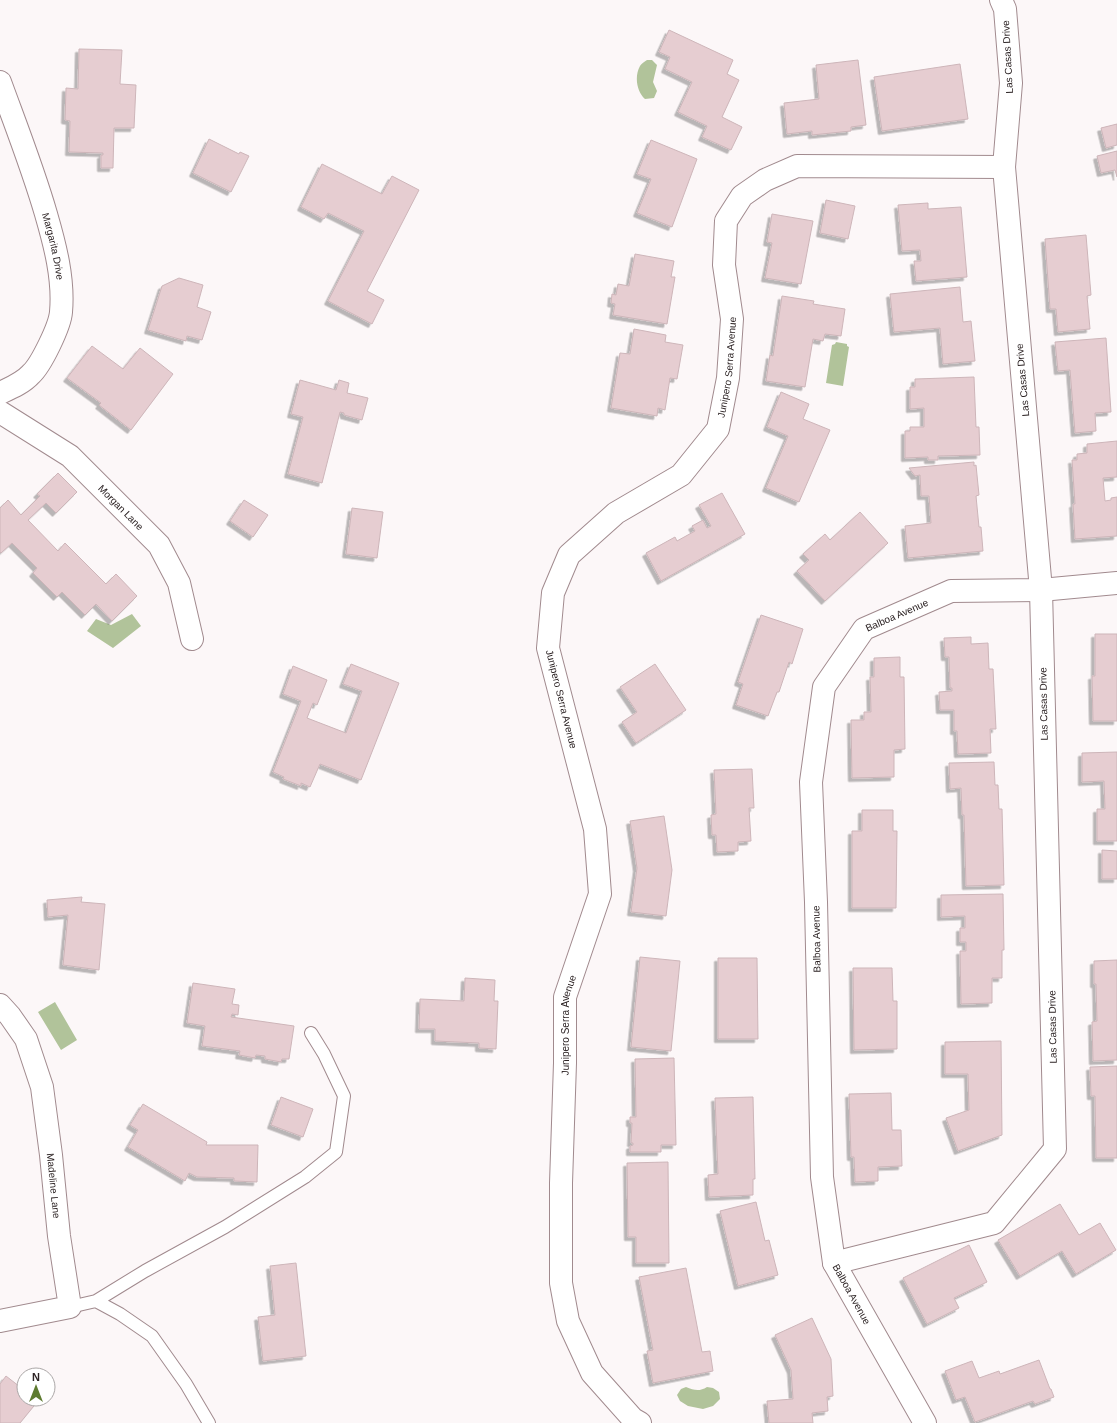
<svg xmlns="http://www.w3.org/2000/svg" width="1117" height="1423" viewBox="0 0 1117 1423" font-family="Arial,sans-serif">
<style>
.water{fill:#b1c39a}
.building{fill:#e6cdd1;stroke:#cdb5b9;filter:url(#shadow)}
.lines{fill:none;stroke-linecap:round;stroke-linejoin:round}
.service-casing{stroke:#a18a8e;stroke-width:14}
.minor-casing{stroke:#a18a8e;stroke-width:24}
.service{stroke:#fff;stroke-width:12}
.minor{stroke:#fff;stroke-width:22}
.labels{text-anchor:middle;stroke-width:3.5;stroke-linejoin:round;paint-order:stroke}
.street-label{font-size:10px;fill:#2c2324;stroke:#fff}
</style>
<defs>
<filter id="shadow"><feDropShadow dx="-3.5" dy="3.5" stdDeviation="0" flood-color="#0004"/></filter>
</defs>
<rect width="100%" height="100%" fill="#fcf7f8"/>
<path class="water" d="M647,60H652L657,65L653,82L657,91L654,98L645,99C637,92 634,77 640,66C641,64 644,62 647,60Z
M836,342L847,344V346L849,347L843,386L826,383L832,345L835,344Z
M132,614L141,626L113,648L87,631L96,619L111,625Z
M55,1002L77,1040L61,1050L38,1012Z
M686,1387C694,1390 699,1392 707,1387L713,1388L719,1392L720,1399L713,1406L703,1409L688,1406L680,1401L677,1395L681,1389Z"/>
<path class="building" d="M669,30L733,60L727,74L739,80L722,117L742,127L731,150L702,137L707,126L678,112L692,82L665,69L670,57L659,52Z
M79,49L122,50L120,84L136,85L134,128H114L113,168H101V155H103V153L69,152L70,121L65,120L66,88L78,89Z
M858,60L866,125L851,127V131L812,135V131L787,134L784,103L819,99L816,65Z
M960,64L968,119L882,131L874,77Z
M1117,124V145L1106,148L1101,128Z
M209,139L239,154L240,152L249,156L231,192L193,173Z
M651,140L697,159L672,227L637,213L651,179L637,174Z
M1117,151V177L1115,170L1101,173L1097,156Z
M322,164L382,194L392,176L419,190L367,291L384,300L372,324L328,301L364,231L328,213L324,219L301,207Z
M826,200L855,206L848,239L820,233Z
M928,203V209L961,207L967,277L916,281L914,261H921L920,250L902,251L898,205Z
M772,214L813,221L801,284L765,278L772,243L767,242Z
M1086,235L1091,295L1087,296L1090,329L1058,332L1056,309H1050L1045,239Z
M635,254L674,261L671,277H675L667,324L613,315L615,304L611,303L612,294L616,295L618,284L629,286Z
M179,278L203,285L197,307L211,312L202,340L187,336L186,341L148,330L162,286Z
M960,287L963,322L971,321L975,361L943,364L940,328L894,332L890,294Z
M782,296L814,301L813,304L845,309L841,336L825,334L823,341L813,339L805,387L766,381L770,355L773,356Z
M634,329L666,335L665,342L683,345L677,379L670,378L665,410L658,408L657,416L611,408L620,353L630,354Z
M1106,338L1111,412L1095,413L1096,431L1075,433L1070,370L1058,371L1055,342Z
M92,346L123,369L140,348L173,374L131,430L99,405L101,403L67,378Z
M974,377L976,427H979L980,455L938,456V460H928V457L905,458V431H910V427H924V408L910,409V387H915V379Z
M300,380L336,390L339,380L349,383L347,393L368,398L362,420L344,415V413L340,412L322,483L288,474L303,417L291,414Z
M781,392L809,404L803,419L830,430L799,502L766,488L788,436L767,427Z
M1117,441V477L1103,478L1105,501L1111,500V498L1117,497V536L1075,539L1073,504H1075L1072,460H1077V454L1087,453V444Z
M974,462V466L976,465L979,495L976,496L979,527H981L983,551L908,558L905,526L931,523L929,496H921L920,475L915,476L909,468Z
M58,473L77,492L56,513L46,503L28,520L58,551L65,543L106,584L116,574L137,596L112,621L96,604L85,615L62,592L57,597L33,573L37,568L12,543L1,553L0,552V508L8,500L21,515L40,496L37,494Z
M722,493L745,534L661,581L646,553L675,537L677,541L695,531L692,526L703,520L707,528L711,526L699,505Z
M244,500L268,515L253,537L230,521Z
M352,508L383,512L377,558L346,554Z
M860,512L888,543L825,601L797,571L809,560L803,554L825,534L830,540Z
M761,615L803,629L792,664L789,662L779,692H777L768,716L736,705L743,684L738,682Z
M1095,634H1117V721H1093L1092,676H1095Z
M971,637V644L988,643L989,669H993L996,729H990L991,753L958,754L957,731H954V710H940L939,692L952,691V688H950L949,657H945L944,638Z
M900,657V677H904L905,749L894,750V777L852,778L851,720H864V712H871L870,677H874V658Z
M351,664L399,683L361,780L320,764L310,787L301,783V786L283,779L284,777L273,772L301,701L283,694L293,666L327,680L317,705L313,703L307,718L346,733L362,691L343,684Z
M655,664L686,710L636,743L622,722L637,712L620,687Z
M1117,752V841H1097V809H1105L1104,781L1082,782V753Z
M994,762L995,785H998L999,809H1002L1004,885L966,886L964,815H962L961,788L950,789L949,763Z
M752,769L754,808H749L751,841L738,842V851L717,852L716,835H712L711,815L716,814L714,770Z
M862,810H893V831H897L896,908H852V831H862Z
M664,816L672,870L666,916L631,912L637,868L630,821Z
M1102,850L1117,851V879H1102Z
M1003,894L1004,950H1002V978H992V1003L961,1004L960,951H966V942H960V928H965V916L941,917V895Z
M82,897L81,902L105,904L99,970L63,965L68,915L48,917L47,900Z
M640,957L680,961L671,1051L631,1047Z
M718,958H757L758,1039H718Z
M1117,960V1060L1093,1061L1092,1022L1097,1021L1096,984H1094V961Z
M853,968H892L893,1001H897V1049L854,1050Z
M465,978L495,980L494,1001H498L496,1049L479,1048V1043L435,1041V1029H419L420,999L464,1001Z
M193,983L235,989L232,1004L239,1005L238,1015L232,1014L231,1017L294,1026L289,1059H282L281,1062L265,1059V1056L256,1055L255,1058L239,1055L240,1051L202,1046L205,1026L187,1023Z
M1001,1041L1002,1135L958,1151L946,1118L969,1110L968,1074H945V1042Z
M674,1058L676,1145H661V1152H630V1146L633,1145V1143H631L632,1123H630V1117H636L635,1059Z
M1117,1066V1158H1096L1095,1096H1091L1090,1067Z
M891,1093L892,1130H901L902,1166L878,1167V1181L855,1182L854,1157H851L849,1094Z
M281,1097L313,1109L303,1137L271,1125Z
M753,1097L755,1179H753V1195L709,1197L708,1175L718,1174L715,1098Z
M143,1104L207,1142L206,1145H258L257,1182L234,1181V1178L197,1177L189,1173L185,1181L128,1147L138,1130L130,1125Z
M668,1162L669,1263H636V1237H628L627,1163Z
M756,1202L765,1241L769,1240L778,1275L738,1286L720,1211Z
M1060,1204L1079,1235L1100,1223L1116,1250L1076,1274L1062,1251L1020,1276L998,1240Z
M969,1245L987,1282L954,1298L959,1308L927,1324L903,1278Z
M296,1263L306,1356L263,1361L258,1317L275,1315L270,1266Z
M686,1268L702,1352L710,1351L713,1371L653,1383L647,1351L653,1350L639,1277Z
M812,1318L831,1359L833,1396L827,1397L828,1411L812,1413L813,1423H769L767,1401L793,1399L791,1370L775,1335Z
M1039,1360L1050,1389H1051L1054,1397L1035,1404L1033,1401L975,1422L965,1397L956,1400L945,1371L972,1361L979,1378L999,1371L1000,1374Z
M6,1376L24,1390V1399H36L38,1401L20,1423H0V1384Z"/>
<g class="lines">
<g class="service-casing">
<path id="service" d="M96,1301L120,1314L152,1336L186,1384L209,1423
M70,1307L96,1301L145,1271L225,1227L305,1177L336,1152L344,1096L324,1054L311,1033"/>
</g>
<g class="minor-casing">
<g id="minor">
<path id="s1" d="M0,82C16,126 33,169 46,214C55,245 64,279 61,312C60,326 41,365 31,374C23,383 11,388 0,393"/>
<path id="s2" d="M0,412L70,456L159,545L179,583L192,639"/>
<path id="s3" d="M0,1005L10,1016L26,1039L42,1087L51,1155L59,1236L70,1307L0,1321"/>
<path d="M834,1263L994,1223L1055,1149L1041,590L1004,167L1011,83L1005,9L1001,0"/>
<path id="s4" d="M640,1423L633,1419L592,1373L568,1321L561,1283V1183L565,1063V997L600,894L595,829L548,648L553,593L569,555L616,513L681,475L718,429L728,378L732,319L724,265L726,221L742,196L765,180L797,166L1004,167"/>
<path id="s5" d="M925,1423L834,1263L822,1177L816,902L811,782L824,687L864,629L951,591L1041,590L1117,583"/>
</g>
</g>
<use href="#service" class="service"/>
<use href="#minor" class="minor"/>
</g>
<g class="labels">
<g class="street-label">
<text transform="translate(1007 57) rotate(-93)" y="4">Las Casas Drive</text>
<text dy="4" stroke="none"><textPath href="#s1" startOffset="173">Margarita Drive</textPath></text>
<text dy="4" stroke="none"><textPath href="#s4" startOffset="1169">Junipero Serra Avenue</textPath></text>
<text transform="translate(1022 380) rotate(-95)" y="4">Las Casas Drive</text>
<text dy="4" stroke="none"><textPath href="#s2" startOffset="155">Morgan Lane</textPath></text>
<text dy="4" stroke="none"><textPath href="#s5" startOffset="868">Balboa Avenue</textPath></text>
<text transform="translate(562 699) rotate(76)" y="4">Junipero Serra Avenue</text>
<text transform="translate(1043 704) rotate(-91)" y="4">Las Casas Drive</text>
<text transform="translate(816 939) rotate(-91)" y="4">Balboa Avenue</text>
<text dy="4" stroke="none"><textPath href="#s4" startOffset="424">Junipero Serra Avenue</textPath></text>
<text transform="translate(1052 1027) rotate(-91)" y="4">Las Casas Drive</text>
<text dy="4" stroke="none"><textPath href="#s3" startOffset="193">Madeline Lane</textPath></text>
<text transform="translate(852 1294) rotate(61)" y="4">Balboa Avenue</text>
</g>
</g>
<g transform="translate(36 1387)"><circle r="19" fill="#ffffff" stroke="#aba7a7"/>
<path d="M0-3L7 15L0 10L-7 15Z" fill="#5e7b30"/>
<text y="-6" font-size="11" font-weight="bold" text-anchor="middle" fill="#2c2324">N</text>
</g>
</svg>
